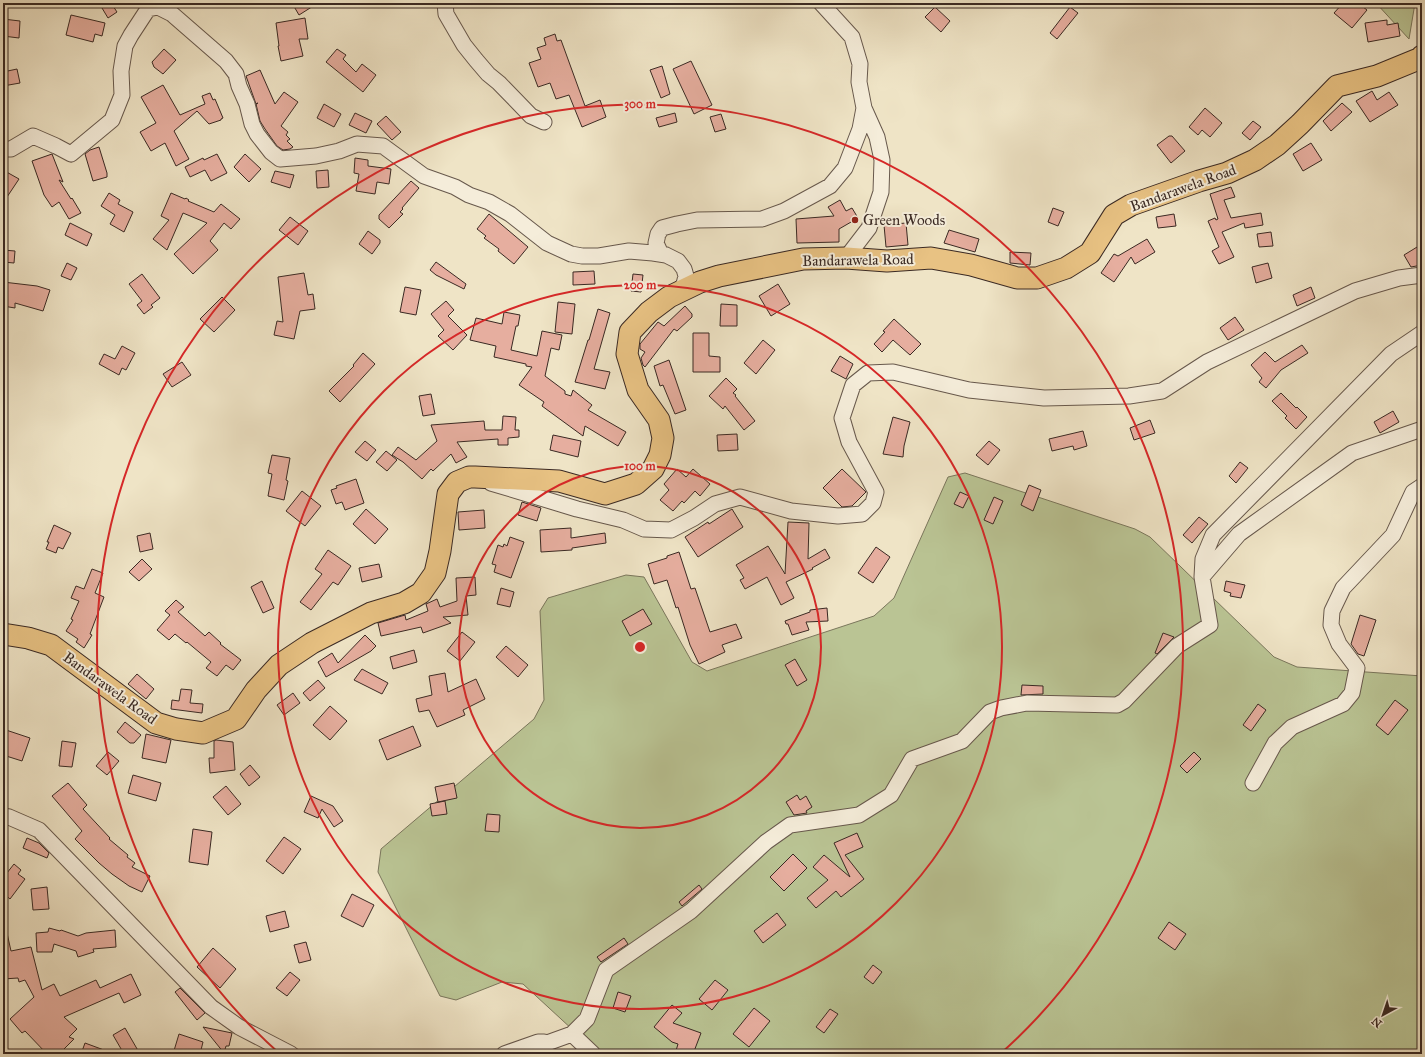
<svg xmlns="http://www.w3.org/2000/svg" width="1425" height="1057" viewBox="0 0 1425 1057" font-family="'IM FELL Great Primer',serif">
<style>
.green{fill:#bac494;stroke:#7a765c}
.building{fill:#e6ae9f;stroke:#3a2923}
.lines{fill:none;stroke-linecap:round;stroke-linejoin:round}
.minor-casing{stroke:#67584c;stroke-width:17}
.highway-casing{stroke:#3a2923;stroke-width:23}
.minor{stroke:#f5edda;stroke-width:15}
.highway{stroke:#e8c283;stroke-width:21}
.ring{fill:none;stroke:#d62828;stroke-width:2}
.poi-dot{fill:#8f2418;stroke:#f5edda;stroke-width:1.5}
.labels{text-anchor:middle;stroke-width:4;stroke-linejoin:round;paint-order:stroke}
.street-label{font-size:15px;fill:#3a2923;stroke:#f5edda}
.poi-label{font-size:15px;fill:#3a2923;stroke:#f5edda;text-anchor:start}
.centre{fill:#d62828;stroke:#f5edda;stroke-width:2}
.ring-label{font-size:12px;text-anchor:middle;font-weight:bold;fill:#d62828;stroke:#f5edda;stroke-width:4;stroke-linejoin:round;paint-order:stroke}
</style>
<rect width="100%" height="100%" fill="#efe4c6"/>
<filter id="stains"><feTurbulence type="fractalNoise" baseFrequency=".005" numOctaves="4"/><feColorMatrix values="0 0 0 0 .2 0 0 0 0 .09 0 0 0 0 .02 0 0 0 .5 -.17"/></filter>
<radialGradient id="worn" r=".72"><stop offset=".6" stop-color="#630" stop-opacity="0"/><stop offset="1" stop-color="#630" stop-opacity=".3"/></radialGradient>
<path class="green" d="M1376,3H1415L1409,39Z
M965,473L1135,529L1150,537L1274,657L1297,667L1422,676V1054H599L523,984L502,982L456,1000L440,996L378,872L381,849L534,719L544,700L540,611L548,598L626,575L644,577L692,662L707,671L874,616L894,598L948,477Z"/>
<path class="building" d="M99,3H111L117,12L108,18Z
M292,3H318L299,15Z
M1343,3H1358L1367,10L1352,28L1334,13Z
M935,7L950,21L941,32L925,17Z
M1070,7L1078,13L1057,39L1050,33Z
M71,15L105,23L102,36L95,34L93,42L66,35Z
M305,18L308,39H299L303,56L281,61L278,46H279L276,23Z
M3,19L20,21L19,38L3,36Z
M1387,20V25L1398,23L1400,36L1368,42L1365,23Z
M555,34L557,41L561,40L585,106L600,100L606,117L582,127L569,95L556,99L550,83L538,87L529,63L541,59L537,48L546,45L544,38Z
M164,49L176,60L163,74L154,67L152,62Z
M337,49L346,55L343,59L356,72L362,64L376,75L363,92L326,62Z
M691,61L712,105L694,114L673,69Z
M662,66L670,94L661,98L650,70Z
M17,69L20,83L3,86V72Z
M260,70L275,104L284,92L298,102L281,126L288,132L286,135L290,139L287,141L293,147L290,149L283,150L277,146L265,129L260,121L256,104L258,103L256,104L246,76Z
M163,85L180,115L205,104L202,96L210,93L213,100L215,99L223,118L221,119V120L209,124L197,111L174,131L189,159L176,166L165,143L151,151L140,132L156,123L141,97Z
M1372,91L1377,100L1389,92L1398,105L1370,122L1356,101Z
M1342,103L1352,112L1331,131L1323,121Z
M324,104L341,114L334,127L317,118Z
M1205,108L1222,123L1210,137L1202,130L1198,135L1189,127Z
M355,113L372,121L366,133L349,125Z
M675,113L677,122L659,127L656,118Z
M721,114L726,129L715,132L710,117Z
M386,116L401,132L392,140L377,124Z
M1253,121L1261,127L1250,140L1242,133Z
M1169,136H1172L1185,151L1171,163L1157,145Z
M1311,143L1322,160L1303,171L1293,154Z
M99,147L107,173V177L93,181L85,154L90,150Z
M52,154L63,182L59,180L71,199L72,198L81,213L69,219L59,202L52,207L44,195L32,161Z
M217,154L227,173L211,181L205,170L190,177L185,167L203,158L204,160Z
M245,154L261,169L249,182L234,167Z
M355,158L368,160V166L391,169L389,184L377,182L375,194L356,191L359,174L354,173Z
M3,170L19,179L3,203Z
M328,170L329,187L317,188L316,171Z
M275,171L294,175L290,188L271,182Z
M411,181L419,188L402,208L403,209L400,212L403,214L389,228L379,219V215Z
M1231,187L1235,197L1224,200L1231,218L1261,213L1263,225L1245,228L1244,223L1222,232L1234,257L1219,264L1212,251L1219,247L1208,221L1215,218L1216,220L1218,219L1210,194Z
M109,193L120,200L118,204L133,212L124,232L110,224L115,215L101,206Z
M171,193L185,199L186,198L189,200L188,201L214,212L221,204L240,219L231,229L224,223L210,241L218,250L193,274L174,254L207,223L183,213L167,250L153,239L169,220L161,216Z
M840,200L846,211L852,208L858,218L839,229V242L797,243L796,219L834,216L828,207Z
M1053,208L1064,212L1058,226L1048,222Z
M489,214L528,247L514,264L498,251L499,249L484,238L486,236L477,229Z
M1174,214L1176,226L1158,228L1156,217Z
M290,217L308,231L298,245L279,230Z
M70,223L92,234L87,246L65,235Z
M906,223L908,245L886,247L884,225Z
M949,230L979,239L975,252L944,243Z
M368,231L380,240V243L372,254L359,244Z
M1271,232L1273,246L1259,247L1257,234Z
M1147,239L1155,252L1135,264L1131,257L1114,282L1101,273L1114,254L1118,256Z
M1422,244V265L1411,267L1404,255Z
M3,250L15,251L14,263L3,262Z
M1010,252L1031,253L1030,265L1010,263Z
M436,262L466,284L464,289L436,275L430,270Z
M67,263L77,268L71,280L61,276Z
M1268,263L1272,278L1256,283L1252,267Z
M594,271L595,284L573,285V272Z
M304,273L308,295L313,294L315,309L300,311L294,339L274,335L277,321L283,322L278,277Z
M142,274L160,298L151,305L153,307L144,314L137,305L142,301L129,284Z
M633,274L643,275L641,292L631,291Z
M3,282L37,286L50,290L43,311L15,303V308L3,306Z
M778,284L790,304L771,316L759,296Z
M405,287L421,290L416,315L400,312Z
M1311,287L1315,298L1297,306L1293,295Z
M222,297L235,310L214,332L200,319Z
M446,301L454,310L448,316L467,335L453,350L438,336L444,330L431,314Z
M558,302L575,304L572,334L555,332Z
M721,304L737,305V326H720Z
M685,306L692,314V317L677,331L674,329L645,367L643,365L641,358L645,352L640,349V344L658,322L664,326Z
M598,309L610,313L594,369L610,372L605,389L575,382L588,340H589Z
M504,312L520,315L518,326H516L511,350L537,356L542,331L562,335L559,350L551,348L545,376L565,391V394L571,396L573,390L592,405L588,410L626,432L618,446L585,426L583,436L542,406L544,402L519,385L532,367L526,366V364L494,357L496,346L470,340L476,318L502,324Z
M1235,317L1244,330L1228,340L1220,328Z
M894,319L921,344L910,355L893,340L882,352L874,344L885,332L883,331Z
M693,333H709V356L720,357V372H693Z
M763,340L775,350L756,374L744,363Z
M1302,345L1308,353L1281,370L1266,388L1259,382L1262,378L1251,365L1265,352L1275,362Z
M122,346L135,353L126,370L122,368L119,375L99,364L104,354L115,359Z
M363,353L375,364L340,402L329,391L354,366L353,365Z
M840,356L853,364L846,379L831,371Z
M669,360L686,410L675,414L663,385L660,386L654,366Z
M182,362L191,375L172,387L163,374Z
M726,378L737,389L733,393L736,395L735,396L755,421L744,430L725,406L723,409L709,396Z
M1281,393L1296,408L1297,407L1307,417L1296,429L1285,418L1287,416L1272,401Z
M431,394L435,414L423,416L419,396Z
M1393,411L1399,422L1380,433L1374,422Z
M503,416L516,417L515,430H519V437L508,438V445H498V439L457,442L467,457L456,463L451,454L433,471L431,469L422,479L403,462L392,455L398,447L416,460L437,441L431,425L484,421L485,430H502Z
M893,417L910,422L904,446L903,457L883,454Z
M1150,420L1155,433L1134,440L1130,428Z
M1083,431L1087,446L1074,450L1073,446L1052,451L1049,439Z
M737,434L738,450L718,451L717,435Z
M553,435L581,441L578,457L550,450Z
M365,441L376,450L367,461L355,452Z
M989,441L1000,450L988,465L976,455Z
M386,451L397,460L387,471L376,462Z
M272,455L290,458L286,480L288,481L284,500L268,496L272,474L268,473Z
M1240,462L1248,468L1236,483L1229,476Z
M677,469L686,477L693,469L710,484L700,496L695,491L684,503L682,501L673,511L660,500L669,490L664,484Z
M842,469L866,492L852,506L842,507L823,488Z
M356,479L364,503L345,510L342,502L336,504L331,490L337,488L336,486Z
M1029,485L1041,490L1033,511L1021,505Z
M302,491L321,506L305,526L286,511Z
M960,492L969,496L963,508L954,504Z
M994,497L1003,501L993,524L984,520Z
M522,502L541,508L537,521L518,515Z
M366,509L388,529L375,544L353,524Z
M732,509L743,527L698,557L685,537L708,522L709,524Z
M484,510L485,528L459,530L458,512Z
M1199,517L1208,524L1192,543L1183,535Z
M788,522L809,523L808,559L825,549L830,558L812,568L813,569L786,582L794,598L781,605L767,577L745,589L740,580L744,578L736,565L768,546L785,574Z
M54,525L71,533L63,549L58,547L56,553L46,549L49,542H47Z
M571,528V538L605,533L606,543L572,548V550L541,552L540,530Z
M150,533L153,549L140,552L137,536Z
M510,537L524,542L511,578L494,572L496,565L492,564L498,545L503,547L504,544L507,546Z
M876,547L890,557L873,583L858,573Z
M328,550L351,566L338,585L333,582L311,610L300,602L322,574L315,569Z
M679,552L691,589L695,588L710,632L736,624L742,638L722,645L725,652L699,664L690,645L678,607L676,608L667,580L654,584L648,564L667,558V556Z
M142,559L152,569L139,581L129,572Z
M379,564L382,577L362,582L359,568Z
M92,569L103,573L95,593L104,597L90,634L92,635L84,648L76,642L78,639L66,631L73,620L71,619L79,601L71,598L76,586L84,589Z
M475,577L476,595L466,596L468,615L443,617L451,623L423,633L421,627L381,636L378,623L405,615L406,620L428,611L426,604L437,599L440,607L457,601L456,578Z
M262,581L274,608L263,613L251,587Z
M1226,581L1245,585L1241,598L1230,596L1231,593L1224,591Z
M501,588L514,592L510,607L497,604Z
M176,600L184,607L178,612L205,636L209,632L221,643L220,644L241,660L233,670L226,665L217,676L206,668L211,662L187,642L186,643L175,634L169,640L157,630L170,615L165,611Z
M827,608L828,621L806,622L809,630L792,635L788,624H786L785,621L810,612V610Z
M643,609L652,624L630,636L622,621Z
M1360,615L1376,620L1364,656L1358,654L1351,644Z
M462,632L475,642L460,661L447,651Z
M1163,633L1174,637L1157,654L1155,653Z
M365,635L376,646L371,651L326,677L318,662L332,653L338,663Z
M506,646L528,665L518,677L496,657Z
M414,650L417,662L393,669L390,657Z
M795,659L807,680L797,686L785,665Z
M362,669L388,683L382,694L354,680Z
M445,673L448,692L476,679L485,699L463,710L465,715L437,727L429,710L419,712L416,699L432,695L429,676Z
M137,674L154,689L146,699L128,684Z
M318,680L325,688L310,701L303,693Z
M1022,685L1043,686V694L1021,695Z
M181,689L192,690L190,703L203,704L202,713L171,709L172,700L179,701Z
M293,693L300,703L284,715L277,705Z
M1395,700L1408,710L1388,735L1376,725Z
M1258,704L1266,710L1251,731L1243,725Z
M330,706L347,721L330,740L313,725Z
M125,722L141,735L134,743H130L117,732Z
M413,726L421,746L387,760L379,740Z
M3,729L30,738L22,761L3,755Z
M146,734L171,740L166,763L142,758Z
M216,740L233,742L235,770L210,773L209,758H214V741Z
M62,741L76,743L72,767L59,766Z
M108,752L119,761L107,775L96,766Z
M1194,752L1201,759L1187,773L1180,766Z
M250,765L260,777L249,786L240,774Z
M133,775L161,783L156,801L128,793Z
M68,783L87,805L83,809L110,838L109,839L128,855L127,857L135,863L132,867L150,876L142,892L129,886L112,874L99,863L75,839L82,831L52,796Z
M454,783L457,798L438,802L435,787Z
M226,786L241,804L228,815L213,797Z
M797,795L800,800L806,796L812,807L806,811L807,813L794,815L786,802Z
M311,796L333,806L343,821L334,827L322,809L318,818L304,812Z
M445,801L447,814L432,816L430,804Z
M487,814L500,815L499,832L485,831Z
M193,829L212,832L208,865L189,862Z
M857,833L863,847L845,855L864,879L841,897L836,891L816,908L807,898L828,880L813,867L824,855L850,877L834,843Z
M284,837L301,849L283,874L266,861Z
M27,838L39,843L49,853L47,858L23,848Z
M793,854L807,868L784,891L770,877Z
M14,864L21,870L18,874L25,879L10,899L3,893V878Z
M699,885L702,889L682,906L679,902Z
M47,887L49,909L33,910L31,889Z
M352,894L374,905L363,927L341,916Z
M285,911L289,927L270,932L266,916Z
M777,913L786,925L763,943L754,931Z
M1169,922L1186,934L1175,950L1158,938Z
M49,928L60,931L61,930L78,936L86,933L115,930L116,947L93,949L94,952L78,957L76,951L54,944L52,952H37L36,933L48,932Z
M3,933H7L11,951L31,947L42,990L54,984L60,996L96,980L100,988L131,974L141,995L124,1003L119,993L64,1017L77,1029L69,1037L74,1039L59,1054H47L25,1031L22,1033L10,1019L34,997L25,980L19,982L18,978L3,979Z
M624,938L628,944L601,962L597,957Z
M306,942L311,960L299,963L294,945Z
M213,948L236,969L220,988L197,967Z
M873,965L882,972L873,984L864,977Z
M290,972L300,980L287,996L276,988Z
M715,980L728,990L712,1010L699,999Z
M180,988L205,1013L197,1020L175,992Z
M618,992L631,996L625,1012L613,1008Z
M672,1005L682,1013L673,1023L701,1033L693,1054H675L678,1044L672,1042L654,1027Z
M754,1008L770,1021L749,1047L733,1034Z
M830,1009L838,1014L824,1033L816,1027Z
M203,1027L232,1033L229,1046H226L224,1053Z
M125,1028L140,1054H124L113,1035Z
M179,1034L203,1042L200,1054H173Z
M85,1043L112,1053V1054H81Z"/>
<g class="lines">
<g class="minor-casing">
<path id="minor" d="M445,3L446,14L464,45L476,60L488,74L499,83L531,116L544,122
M3,149H11L33,136L56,146L71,154L112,120L122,95L121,71L125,46L131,35L148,9L158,7L172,14L226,61L236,74L239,86L247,104L252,124L257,134L271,152L280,159L316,156L339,151L357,144L383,146L424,176L455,187L469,195L489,202L510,214L547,243L571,254L582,256H599L629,251L653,253L666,255L678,261L684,269L686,276L684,284L678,293
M661,254L656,243L658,234L662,228L677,224L697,220L762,219L784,211L830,186L845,168L860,129L864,108L859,82L860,64L852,37L821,3
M846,258L869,228L881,192L882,160L877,137L864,108
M491,483L577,509L623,520L644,529L671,530L694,518L715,504L740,497L791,511L838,516L862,514L873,503L876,492L849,442L842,418L853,385L868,373L893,372L969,390L1044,398L1129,396L1162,391L1207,362L1355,291L1399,278L1422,275
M1202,577L1239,534L1352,453L1422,429
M1253,783L1275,743L1292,727L1343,704L1352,693L1357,668L1339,644L1331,625L1332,611L1343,588L1393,535L1413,492L1422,486
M3,816L9,817L39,830L211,1007L239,1027L291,1054
M572,1034L593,1054
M504,1054L538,1042H544
M531,1054L547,1043L572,1034L587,1019L606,970L691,911L766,842L790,825L859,815L891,795L912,759L962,741L990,712L1001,708L1027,703L1117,705L1124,701L1177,646L1210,625L1202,577L1203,559L1213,535L1391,354L1422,333"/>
</g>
<g class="highway-casing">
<path id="highway" d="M3,634L28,638L51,645L156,723L176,729L203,733L236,719L256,690L279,665L312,643L371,613L404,603L421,593L435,573L440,551L448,494L457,482L469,477H475L559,481L605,494L636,484L653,469L660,455L663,438L659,420L638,390L627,354L630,332L649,312L669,297L700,282L719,276L803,259L846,258L887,261L931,258L971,265L1017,278H1037L1066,268L1090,253L1114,215L1131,205L1199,181L1227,173L1255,160L1277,145L1300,124L1337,86L1377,76L1421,58L1422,56"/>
</g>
<use href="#minor" class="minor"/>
<use href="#highway" class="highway"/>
</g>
<g class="ring">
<circle cx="640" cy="647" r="181"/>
<circle cx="640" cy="647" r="362"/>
<path d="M280 1054A543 543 0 1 1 1000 1054"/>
</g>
<circle class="poi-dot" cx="855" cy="220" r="4"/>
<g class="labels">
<g class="street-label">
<text transform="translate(1183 188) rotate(-20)" y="5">Bandarawela Road</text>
<text transform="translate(858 260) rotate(-1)" y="5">Bandarawela Road</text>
<text transform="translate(110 688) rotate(36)" y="5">Bandarawela Road</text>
</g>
<g class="poi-label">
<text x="863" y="225">Green Woods</text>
</g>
</g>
<circle cx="640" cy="647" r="6" class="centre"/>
<g class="ring-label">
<text x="640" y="108">300 m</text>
<text x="640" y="289">200 m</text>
<text x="640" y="470">100 m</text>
</g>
<rect width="1425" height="1057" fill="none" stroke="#efe4c6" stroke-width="16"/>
<rect x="4" y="4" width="1417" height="1049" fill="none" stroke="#3a2923" stroke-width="2"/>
<rect x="8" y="8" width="1409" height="1041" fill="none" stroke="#3a2923"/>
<g transform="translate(1383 1015) rotate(220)" stroke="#f5edda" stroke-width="3" paint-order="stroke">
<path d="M0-3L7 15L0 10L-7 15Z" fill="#3a2923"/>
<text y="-6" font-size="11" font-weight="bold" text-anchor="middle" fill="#3a2923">N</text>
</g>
<rect width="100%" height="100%" filter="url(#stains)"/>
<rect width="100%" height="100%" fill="url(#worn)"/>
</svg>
